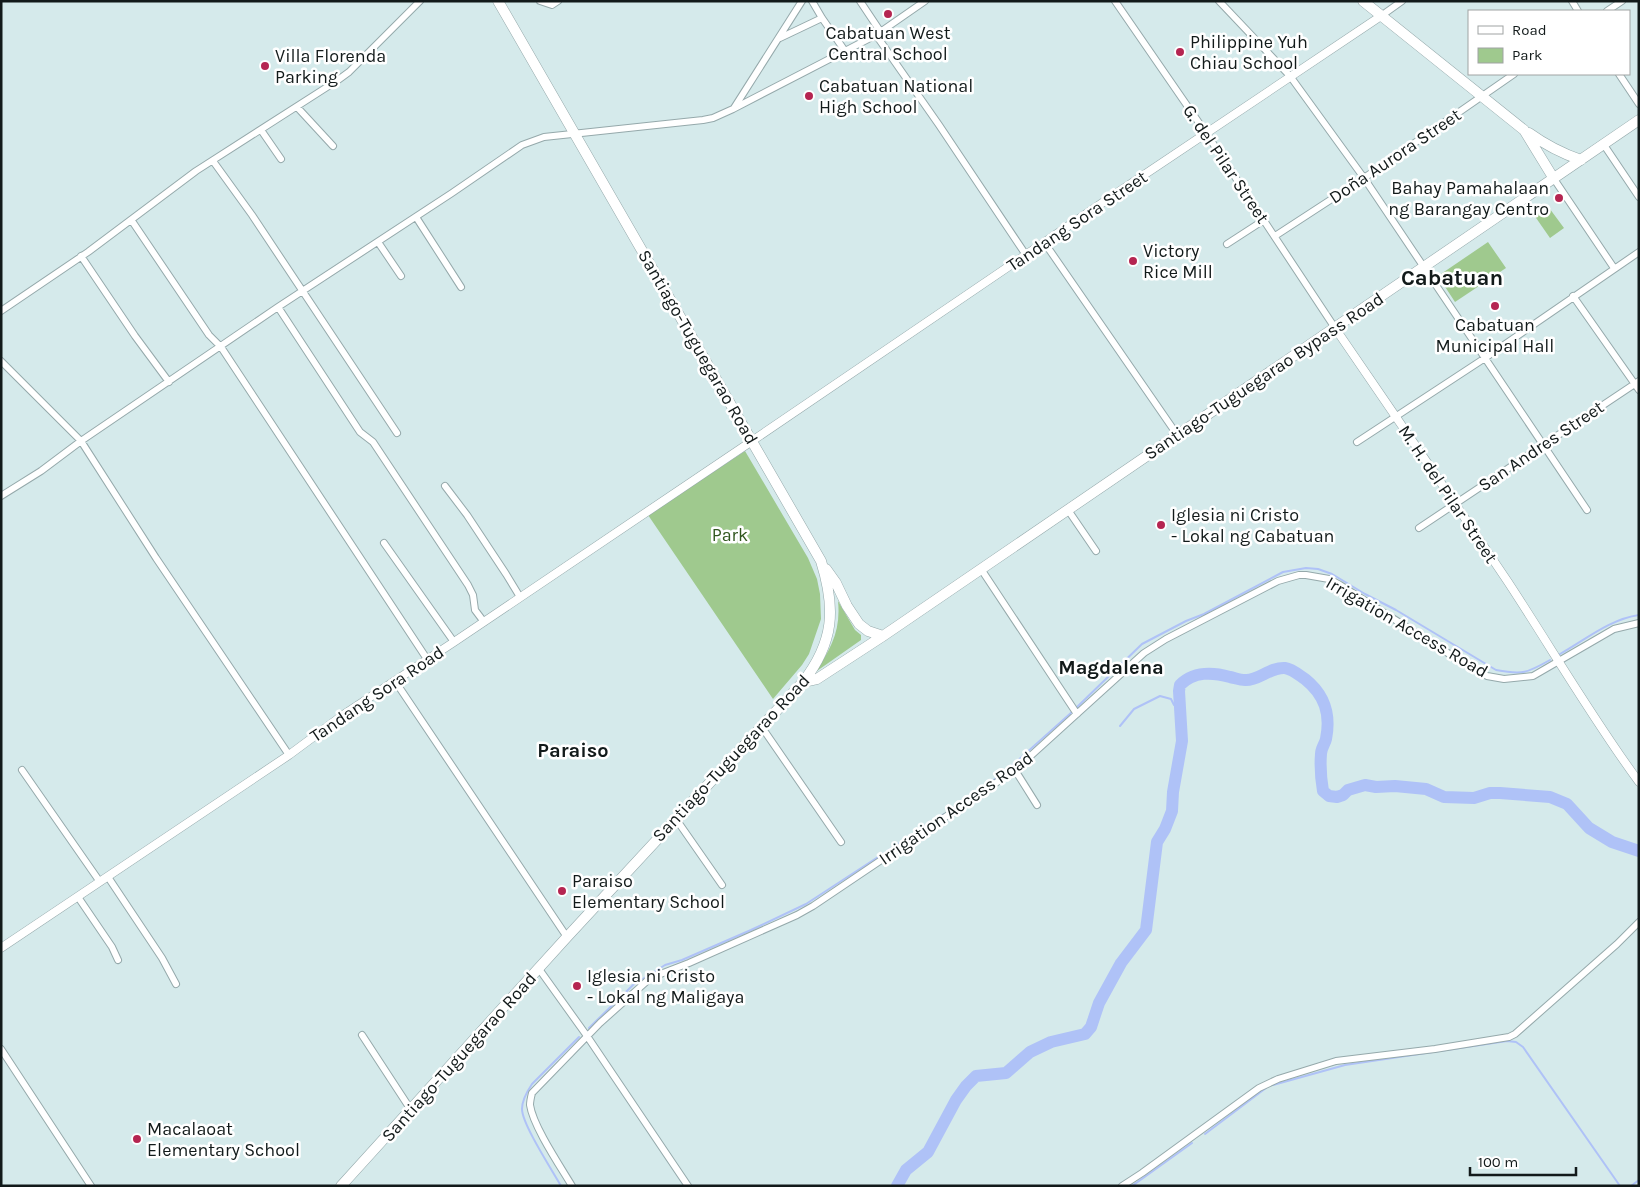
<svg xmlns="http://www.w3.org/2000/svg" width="1640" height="1187" viewBox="0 0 1640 1187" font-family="Karla,sans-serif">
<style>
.green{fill:#9fc98e}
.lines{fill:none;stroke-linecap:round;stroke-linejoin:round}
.stream{stroke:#afc2f7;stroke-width:2}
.river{stroke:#afc2f7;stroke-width:12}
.minor-casing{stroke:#95a9ab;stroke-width:8}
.tertiary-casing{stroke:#95a9ab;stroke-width:9}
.trunk-casing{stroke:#95a9ab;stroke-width:11}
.minor{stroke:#fff;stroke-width:6}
.tertiary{stroke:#fff;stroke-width:8}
.trunk{stroke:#fff;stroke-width:10}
.poi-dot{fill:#b52551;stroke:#fff;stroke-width:2}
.labels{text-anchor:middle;stroke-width:5;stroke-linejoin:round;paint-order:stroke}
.poi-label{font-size:18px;fill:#121a1a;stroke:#fff;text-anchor:start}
.street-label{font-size:18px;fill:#121a1a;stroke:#fff}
.park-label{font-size:18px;fill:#31571e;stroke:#fff}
.quarter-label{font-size:20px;font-weight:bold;fill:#121a1a;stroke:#fff}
.district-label{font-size:22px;font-weight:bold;fill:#121a1a;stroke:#fff}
</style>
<rect width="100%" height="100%" fill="#d5eaeb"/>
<path class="green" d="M1547,205L1564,228L1550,238L1534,215Z
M1488,242L1506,268L1455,302L1438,276Z
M745,451L808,558L817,579L820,594L821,619L809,654L802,665L773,699L648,515Z
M838,601L855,630L861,635V640L814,673C831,650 841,630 838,601Z"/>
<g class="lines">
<path class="stream" d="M1560,654C1585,640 1610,619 1639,615
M1076,708L1142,644L1186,621L1204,614L1283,572L1306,568L1318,569L1332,574L1365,594L1396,610L1496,670C1523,675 1527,673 1550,660
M1120,726L1134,709L1160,696L1171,699L1174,705L1180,709
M983,788L1007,770L1072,712
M589,1028L633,985L654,972L665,965L682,960L751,930L806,904L944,814
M1273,1085L1345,1065L1507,1041L1516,1042L1523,1047L1620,1186
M1205,1134L1266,1088
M561,1186C552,1170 522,1124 522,1109C522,1100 528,1090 532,1084L579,1037
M1132,1186L1192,1143
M1631,1186L1639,1180"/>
<path class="river" d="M897,1186L906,1170L928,1152L956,1100L966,1086L976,1076L1006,1073L1030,1052L1051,1042L1085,1034L1091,1027L1099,1003L1121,963L1146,930L1157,842L1165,829L1172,811L1173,792L1182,741L1179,691L1180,685C1194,671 1212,672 1230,677C1235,678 1240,680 1245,680C1258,681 1270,667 1285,668C1292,669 1299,675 1305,679C1325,695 1331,714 1326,739C1325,744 1321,748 1321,754C1320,766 1321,779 1323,791L1329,796L1337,797L1343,795L1348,790L1365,785L1376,787L1395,786L1426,789L1444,797L1474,798L1490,793H1500L1550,797L1567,804L1589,828L1612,842L1639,851"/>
<g class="minor-casing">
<path id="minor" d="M540,1L552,5L558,1
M812,1L822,18L845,51
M860,1L880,31
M1115,1L1206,133L1335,328
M1219,1L1290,76L1364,178L1587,510
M1572,1L1578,11
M1607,11L1622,1
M1381,16L1402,1
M876,35L939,125L1026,255
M780,38L822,18
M1619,74L1639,104
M297,107L333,146
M734,108L802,1
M261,130L281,159
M1604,145L1639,197
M213,161L252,215L397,433
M1554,179L1614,268
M416,217L461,287
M132,221L209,335L221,347L427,659
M1275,236L1364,178L1514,74
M378,242L401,276
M1044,242L1178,436
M1227,244L1264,220
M81,256L135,336L169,382
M1573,296L1639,390
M278,307L360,432L373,442L468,585L473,595L475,610L484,622
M1,311L88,252L196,171L338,80L349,72L420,1
M1,361L81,441L156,558L289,755
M1357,442L1485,358L1639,252
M445,486L467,515L506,574L520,597
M1,496L41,471L81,441L278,307L452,193L522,145L544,137L703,120L713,118L733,109L876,35L925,1
M1068,510L1096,551
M1419,528L1639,381
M384,543L454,642
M981,569L1077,714
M395,681L567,937
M761,726L841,842
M22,770L100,882
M1015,770L1037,805
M676,819L722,885
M108,877L162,958L176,984
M78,897L112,947L118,960
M539,969L587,1036L688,1186
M362,1035L411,1110
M1,1049L91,1186
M572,1186C560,1166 533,1126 530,1105C530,1101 531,1097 532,1093L600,1023L647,981L658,975L689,963L797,915L813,906L1015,770L1144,653L1166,639L1278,581L1299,575H1306L1329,579L1340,585L1462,662L1487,676L1504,679L1533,676L1614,629L1639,623
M1122,1186L1142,1173L1259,1088L1278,1079L1336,1061L1435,1049L1509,1037L1515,1034L1617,944L1639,922"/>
</g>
<g class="tertiary-casing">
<path id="tertiary" d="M1335,328C1393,412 1451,497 1508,582C1552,649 1592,718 1639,782
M1,948L289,755L343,715L454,642L752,441L1108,199L1381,16"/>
</g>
<g class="trunk-casing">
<path id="trunk" d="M1363,1L1524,130L1554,179
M1529,133C1547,146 1561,153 1581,160
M826,569L836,583L847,606L859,624L868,631L883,636
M803,682L817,679L883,636L1639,120
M341,1186L567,937L803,682C834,642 836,609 821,561L498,1"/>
</g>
<use href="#minor" class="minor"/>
<use href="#tertiary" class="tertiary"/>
<use href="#trunk" class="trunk"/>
</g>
<g class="poi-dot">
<circle cx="888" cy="14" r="5"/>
<circle cx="1180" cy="52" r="5"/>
<circle cx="265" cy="66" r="5"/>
<circle cx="809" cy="96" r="5"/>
<circle cx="1559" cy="198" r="5"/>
<circle cx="1133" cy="261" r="5"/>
<circle cx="1495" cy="306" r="5"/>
<circle cx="1161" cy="525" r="5"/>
<circle cx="562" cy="891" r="5"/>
<circle cx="577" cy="986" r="5"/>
<circle cx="137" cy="1139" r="5"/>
</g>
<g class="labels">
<g class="poi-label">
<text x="888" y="39" text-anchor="middle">Cabatuan West<tspan x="888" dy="21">Central School</tspan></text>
<text x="1190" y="48">Philippine Yuh<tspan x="1190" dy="21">Chiau School</tspan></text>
<text x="275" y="62">Villa Florenda<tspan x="275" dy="21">Parking</tspan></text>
<text x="819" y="92">Cabatuan National<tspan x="819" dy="21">High School</tspan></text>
<text x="1549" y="194" text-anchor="end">Bahay Pamahalaan<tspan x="1549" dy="21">ng Barangay Centro</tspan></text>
<text x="1143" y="257">Victory<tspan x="1143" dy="21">Rice Mill</tspan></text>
<text x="1495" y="331" text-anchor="middle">Cabatuan<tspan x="1495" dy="21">Municipal Hall</tspan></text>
<text x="1171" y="521">Iglesia ni Cristo<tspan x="1171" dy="21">- Lokal ng Cabatuan</tspan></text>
<text x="572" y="887">Paraiso<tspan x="572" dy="21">Elementary School</tspan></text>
<text x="587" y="982">Iglesia ni Cristo<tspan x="587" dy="21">- Lokal ng Maligaya</tspan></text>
<text x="147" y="1135">Macalaoat<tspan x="147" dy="21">Elementary School</tspan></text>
</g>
<g class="street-label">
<text transform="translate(1395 156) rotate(-34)" y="6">Doña Aurora Street</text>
<text transform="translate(1226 164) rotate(56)" y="6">G. del Pilar Street</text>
<text transform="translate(1077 221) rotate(-34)" y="6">Tandang Sora Street</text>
<text transform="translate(698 347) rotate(60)" y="6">Santiago-Tuguegarao Road</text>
<text transform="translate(1264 376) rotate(-34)" y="6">Santiago-Tuguegarao Bypass Road</text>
<text transform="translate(1541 446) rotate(-34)" y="6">San Andres Street</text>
<text transform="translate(1448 494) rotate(56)" y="6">M. H. del Pilar Street</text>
<text transform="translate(1407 627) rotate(30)" y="6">Irrigation Access Road</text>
<text transform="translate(377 694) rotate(-34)" y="6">Tandang Sora Road</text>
<text transform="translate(731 758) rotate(-47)" y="6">Santiago-Tuguegarao Road</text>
<text transform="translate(956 808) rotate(-35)" y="6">Irrigation Access Road</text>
<text transform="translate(459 1057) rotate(-48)" y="6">Santiago-Tuguegarao Road</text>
</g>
<g class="park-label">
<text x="730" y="541">Park</text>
</g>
<g class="quarter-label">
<text x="1111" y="674">Magdalena</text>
<text x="573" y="757">Paraiso</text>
</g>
<g class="district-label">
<text x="1452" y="285">Cabatuan</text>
</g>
</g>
<rect width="1640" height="1187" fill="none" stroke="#121a1a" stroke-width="5"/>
<rect x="1468" y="10" width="162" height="65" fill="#ffffff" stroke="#a0a3a3"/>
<rect x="1478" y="26" width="25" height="8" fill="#ffffff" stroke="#a0a3a3"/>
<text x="1512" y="35" font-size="15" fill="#121a1a">Road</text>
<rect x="1478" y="48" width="25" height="15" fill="#9fc98e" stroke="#a0a3a3"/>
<text x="1512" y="60" font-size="15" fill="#121a1a">Park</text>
<path d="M1470 1167v8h106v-8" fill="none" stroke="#121a1a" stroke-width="2.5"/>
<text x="1478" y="1167" font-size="15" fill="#121a1a" stroke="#ffffff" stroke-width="4" paint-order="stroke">100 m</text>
</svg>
